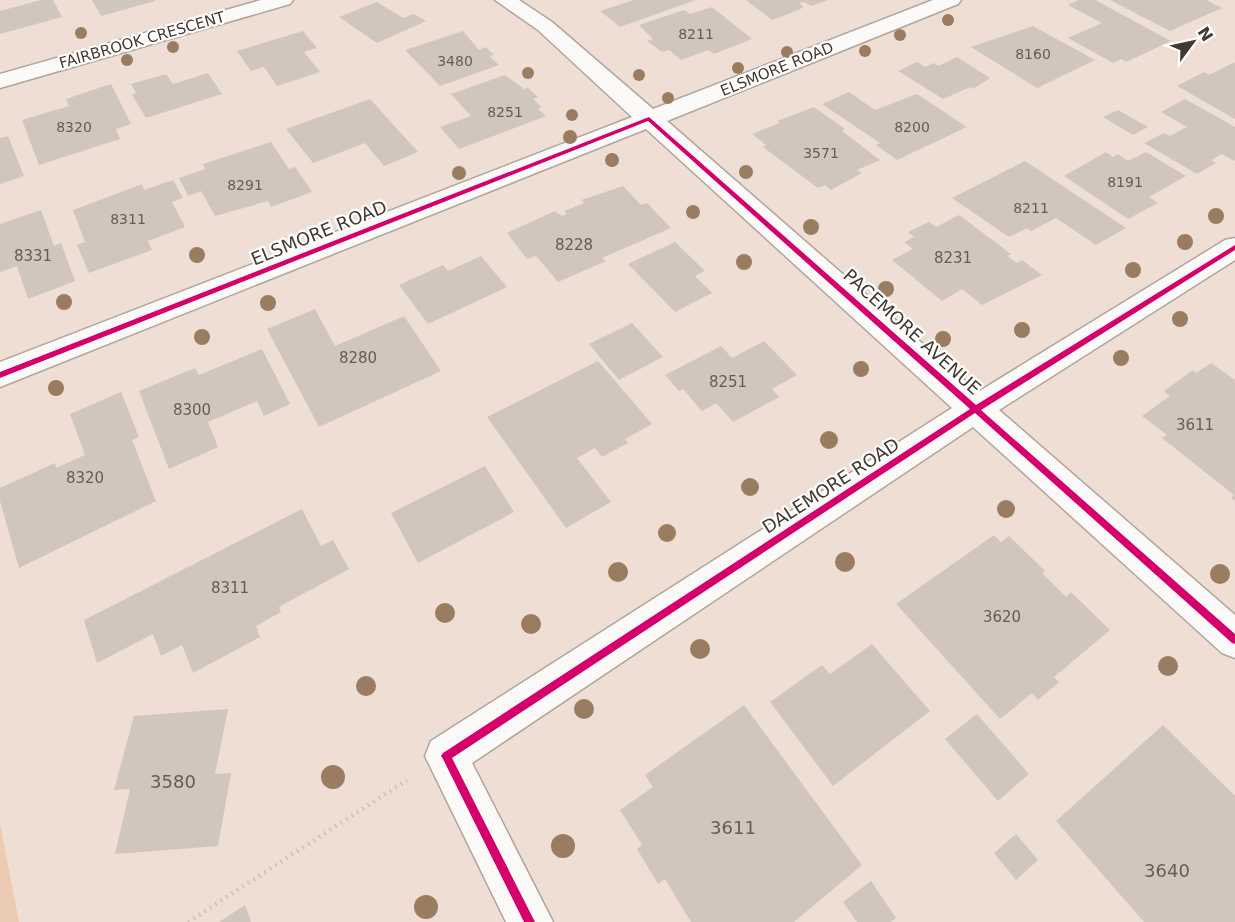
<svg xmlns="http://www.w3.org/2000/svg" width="1235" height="922" viewBox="0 0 1235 922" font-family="'DejaVu Sans',sans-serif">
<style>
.green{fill:#eccbb3}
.building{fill:#d1c6bd}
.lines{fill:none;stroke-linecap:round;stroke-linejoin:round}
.street-casing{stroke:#b0a59d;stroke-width:3}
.path{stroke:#c7c2bd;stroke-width:4.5;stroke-dasharray:1.5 5;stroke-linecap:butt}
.street{fill:#fcfaf9;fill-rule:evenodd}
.cycleway-casing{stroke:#fff;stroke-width:3}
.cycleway{fill:#d6006c;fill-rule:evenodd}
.tree{fill:#9a7c60}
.labels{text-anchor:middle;stroke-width:4.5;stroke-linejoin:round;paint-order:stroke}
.far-number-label{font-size:14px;fill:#665c54}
.far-street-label{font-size:15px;fill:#433931;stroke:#fff}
.number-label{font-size:15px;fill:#665c54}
.street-label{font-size:18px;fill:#433931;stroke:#fff}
.near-number-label{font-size:18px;fill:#665c54}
</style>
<rect width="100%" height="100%" fill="#eeded4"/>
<path class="green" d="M0,824L19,922H0Z"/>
<path class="building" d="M41,0H53L62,17L0,34V11Z
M92,0H155V1L101,16Z
M634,0H696L620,27L600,11Z
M746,0H828L811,6L804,2L799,3L804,7L796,11L772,20Z
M1079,0H1095L1171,41L1126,62L1121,59L1113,63L1068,38L1102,23L1068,5Z
M1110,0H1206L1222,8L1170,31Z
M377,2L403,18L414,14L426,21L377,43L339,17Z
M712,7L752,39L714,54L708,50L681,60L669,50L662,52L647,41L653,39L639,25L684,10L690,14Z
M1033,26L1095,60L1037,88L971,47Z
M303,31L317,48L304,52L320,72L277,86L264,67L251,71L237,51Z
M463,31L479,50L486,47L494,55L489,56L499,65L440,86L405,50Z
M957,57L990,78L973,89L970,87L943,99L898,71L917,62L925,67L934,63L938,66Z
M1235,62V119L1177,86L1204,72L1209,75Z
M208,73L222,94L146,118L132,95L136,93L131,84L166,74L173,84Z
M505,75L524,89L528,88L538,97L533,99L541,107L538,109L546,116L459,149L440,127L471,116L451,94Z
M111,84L131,124L116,129L120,139L39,165L22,120L69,106L66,99Z
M849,92L875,110L917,94L967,127L897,160L876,145L880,143L822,104Z
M370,99L418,152L384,166L365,143L313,163L286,129Z
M1185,99L1235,127V161L1222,154L1211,160L1216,163L1197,174L1144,143L1164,133L1170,136L1187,127L1161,112Z
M814,107L845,129L842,131L880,160L857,170L862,173L831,190L825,185L818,188L763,147L766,145L752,134L780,123L777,121Z
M1118,110L1148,127L1133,135L1103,117Z
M8,136L24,176L0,184V138Z
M271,142L289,169L295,167L312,192L271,207L268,201L215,216L201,191L188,196L179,178L205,169L203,164Z
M1106,152L1113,157L1118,154L1128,161L1146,152L1186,176L1149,197L1158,203L1128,219L1064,176Z
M1025,161L1126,228L1096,245L1056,218L1031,231L1027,228L1009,237L952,198Z
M173,180L183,198L172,202L185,227L148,241L152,250L89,273L77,245L85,242L73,210L142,184L144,190Z
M623,186L641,205L647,203L671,228L602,258L606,261L558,282L536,256L527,259L507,233L555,211L562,216L567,214L564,211L584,203L581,200Z
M41,210L54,246L61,243L75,281L28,299L17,266L0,272V224Z
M959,215L1011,254L1007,256L1017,263L1022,260L1042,275L982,305L962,289L942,301L892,260L913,249L904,242L914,237L908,232L929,222L936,227Z
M675,242L705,271L695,276L712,293L675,312L628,264Z
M481,256L507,287L428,324L399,285L443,265L448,271Z
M315,309L335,346L404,316L441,371L319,427L267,329Z
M632,323L663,357L619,380L589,344Z
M764,341L797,375L772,389L779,397L733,422L716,403L702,411L683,389L679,391L665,375L721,346L732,358Z
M262,349L290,404L264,416L257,401L208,422L218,447L169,469L139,391L195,368L199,375Z
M598,361L652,424L625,439L628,443L602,457L595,448L577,458L611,502L566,528L487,417Z
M1211,363L1235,380V501L1231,498L1234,495L1162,438L1167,435L1142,416L1170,396L1164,391L1193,370L1196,373Z
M121,392L139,437L132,440L156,501L19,568L0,501V488L55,463L56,468L85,455L70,414Z
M485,466L514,512L418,563L391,513Z
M302,509L321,546L333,540L349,569L279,607L281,612L256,626L260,637L193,673L182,645L161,656L153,634L97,663L84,620Z
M994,535L1001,542L1009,536L1045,571L1042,573L1066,597L1071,592L1110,630L1054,677L1059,682L1038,700L1032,693L1000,719L896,604Z
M872,644L930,711L833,786L770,702L822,665L830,674Z
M744,705L862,865L794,922H691L665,879L658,884L637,849L642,845L620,810L653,787L645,775Z
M228,709L215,774L231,773L218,846L115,854L130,789L114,790L134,716Z
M977,714L1029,774L998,801L945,739Z
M1163,725L1235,796V922H1144L1056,821Z
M1016,834L1038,860L1016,880L994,853Z
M871,881L896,918L891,922H857L843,902Z
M245,905L251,922H219Z"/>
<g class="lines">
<g class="street-casing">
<path id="street" d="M261,0H293L290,4L0,88V74Z
M495,0H519L552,22L653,109L933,0H961L958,4L667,121L978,392L1225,240L1235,238V260L999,410L1235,615V658L1222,653L973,427L472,763L553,922H506L425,756L431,741L952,408L646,129L0,387V362L632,117L538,30Z"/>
</g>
<path class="path" d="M188,922L407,780"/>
<use href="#street" class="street"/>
<g class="cycleway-casing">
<path id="cycleway" d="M649,117L976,405L1235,245V250L981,410L1235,634V644L1232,643L975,413L452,758L535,922H524L443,759L441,756L443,753L970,409L648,121L0,378V372Z"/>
</g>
<use href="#cycleway" class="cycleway"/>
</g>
<g class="tree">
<circle cx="948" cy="20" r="6"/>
<circle cx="81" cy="33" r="6"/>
<circle cx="900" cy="35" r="6"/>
<circle cx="173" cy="47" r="6"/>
<circle cx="865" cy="51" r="6"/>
<circle cx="787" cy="52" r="6"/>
<circle cx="127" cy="60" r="6"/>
<circle cx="738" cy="68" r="6"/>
<circle cx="528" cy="73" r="6"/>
<circle cx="639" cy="75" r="6"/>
<circle cx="668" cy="98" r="6"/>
<circle cx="572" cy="115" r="6"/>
<circle cx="570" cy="137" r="7"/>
<circle cx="612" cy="160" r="7"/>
<circle cx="746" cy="172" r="7"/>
<circle cx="459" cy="173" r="7"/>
<circle cx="693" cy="212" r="7"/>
<circle cx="1216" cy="216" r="8"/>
<circle cx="811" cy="227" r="8"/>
<circle cx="1185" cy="242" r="8"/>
<circle cx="197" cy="255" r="8"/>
<circle cx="744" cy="262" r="8"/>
<circle cx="1133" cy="270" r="8"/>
<circle cx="886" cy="289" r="8"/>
<circle cx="64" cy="302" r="8"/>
<circle cx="268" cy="303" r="8"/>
<circle cx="1180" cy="319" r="8"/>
<circle cx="1022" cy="330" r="8"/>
<circle cx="202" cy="337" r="8"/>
<circle cx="943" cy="339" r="8"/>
<circle cx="1121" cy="358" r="8"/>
<circle cx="861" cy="369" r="8"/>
<circle cx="56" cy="388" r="8"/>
<circle cx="829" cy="440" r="9"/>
<circle cx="750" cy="487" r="9"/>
<circle cx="1006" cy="509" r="9"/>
<circle cx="667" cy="533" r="9"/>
<circle cx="845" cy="562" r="10"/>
<circle cx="618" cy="572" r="10"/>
<circle cx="1220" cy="574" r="10"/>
<circle cx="445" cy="613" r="10"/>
<circle cx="531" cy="624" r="10"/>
<circle cx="700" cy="649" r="10"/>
<circle cx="1168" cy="666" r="10"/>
<circle cx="366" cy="686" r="10"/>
<circle cx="584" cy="709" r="10"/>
<circle cx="333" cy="777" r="12"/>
<circle cx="563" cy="846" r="12"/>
<circle cx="426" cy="907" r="12"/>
</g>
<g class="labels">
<g class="far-number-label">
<text x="696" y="39">8211</text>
<text x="1033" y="59">8160</text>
<text x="455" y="66">3480</text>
<text x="505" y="117">8251</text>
<text x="74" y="132">8320</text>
<text x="912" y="132">8200</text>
<text x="821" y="158">3571</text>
<text x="1125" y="187">8191</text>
<text x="245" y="190">8291</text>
<text x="1031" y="213">8211</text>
<text x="128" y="224">8311</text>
</g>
<g class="far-street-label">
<text transform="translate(142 40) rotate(-16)" y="5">FAIRBROOK CRESCENT</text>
<text transform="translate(777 69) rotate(-22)" y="5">ELSMORE ROAD</text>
</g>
<g class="number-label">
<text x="574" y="250">8228</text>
<text x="33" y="261">8331</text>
<text x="953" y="263">8231</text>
<text x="358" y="363">8280</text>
<text x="728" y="387">8251</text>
<text x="192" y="415">8300</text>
<text x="1195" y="430">3611</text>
<text x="85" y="483">8320</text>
<text x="230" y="593">8311</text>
<text x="1002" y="622">3620</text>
</g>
<g class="street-label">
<text transform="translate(319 233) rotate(-22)" y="6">ELSMORE ROAD</text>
<text transform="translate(912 332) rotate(42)" y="6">PACEMORE AVENUE</text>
<text transform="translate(831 486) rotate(-33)" y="6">DALEMORE ROAD</text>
</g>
<g class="near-number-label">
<text x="173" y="788">3580</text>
<text x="733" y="834">3611</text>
<text x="1167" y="877">3640</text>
</g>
</g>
<g transform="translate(1193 42) rotate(57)" stroke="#ffffff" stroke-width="4.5" paint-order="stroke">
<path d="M0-4.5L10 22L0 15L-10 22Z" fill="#433931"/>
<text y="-9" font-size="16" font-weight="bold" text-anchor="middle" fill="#433931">N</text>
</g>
</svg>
